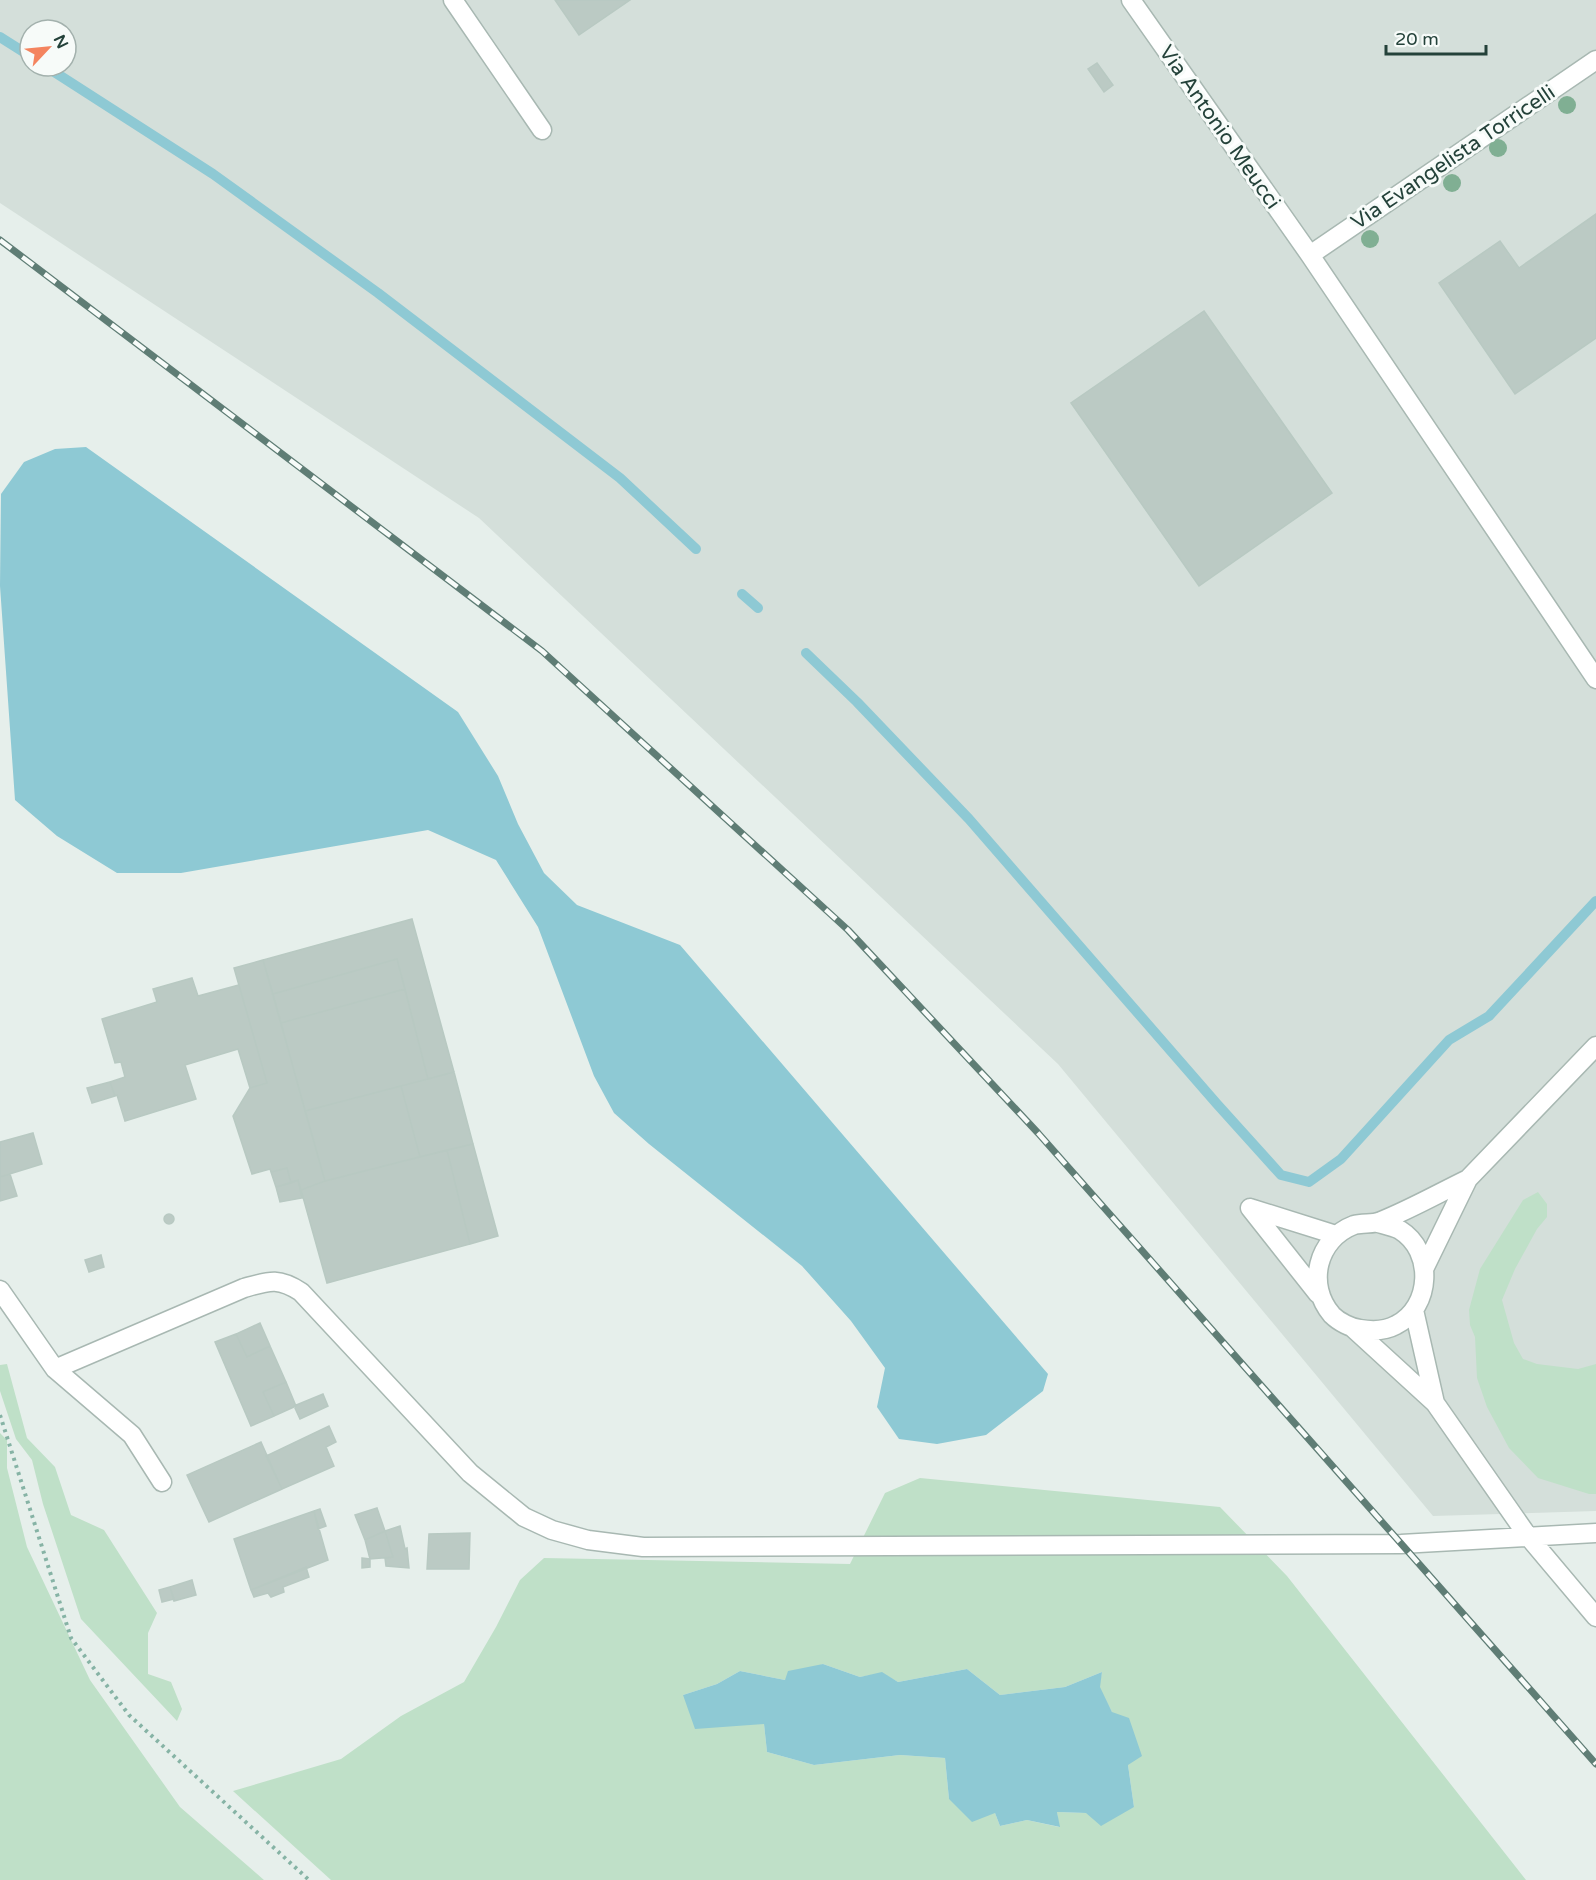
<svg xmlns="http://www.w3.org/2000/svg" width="1596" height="1880" viewBox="0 0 1596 1880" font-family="'Varela Round',sans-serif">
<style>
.built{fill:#d4dfda;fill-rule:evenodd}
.green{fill:#bfe0c8;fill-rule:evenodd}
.water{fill:#8ec9d4}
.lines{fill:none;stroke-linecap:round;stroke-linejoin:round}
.stream{stroke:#8ec9d4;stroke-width:10}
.building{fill:#bbcac4;stroke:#b8c9c2;stroke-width:1.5}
.minor-casing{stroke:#a8b8b2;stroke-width:21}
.path{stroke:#86b3a5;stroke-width:4;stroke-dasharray:3 4.5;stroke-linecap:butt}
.minor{stroke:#fff;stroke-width:18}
.rail-casing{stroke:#5f7d75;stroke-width:7}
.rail{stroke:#f7fbf9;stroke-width:4.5;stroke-dasharray:14;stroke-linecap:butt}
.tree{fill:#80af93}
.labels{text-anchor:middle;stroke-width:6;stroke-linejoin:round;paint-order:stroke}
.street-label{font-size:21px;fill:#24423a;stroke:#f7fbf9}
</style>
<rect width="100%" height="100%" fill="#e6efeb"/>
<path class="built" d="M0,0H1596V1511L1433,1516L1058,1064L479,518L0,203ZM30,30H66V66H30Z"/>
<path class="green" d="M1538,1192L1547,1204V1217L1537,1229L1515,1269L1502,1300L1514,1343L1523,1359L1537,1364L1578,1369L1596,1364V1494H1589L1538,1478L1509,1448L1487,1407L1477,1378L1475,1337L1470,1325L1469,1310L1480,1269L1523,1200Z
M7,1364L27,1438L55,1467L71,1515L104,1530L157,1613L148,1633V1674L171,1682L182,1709L177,1721L81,1619L43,1504L32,1460L16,1439L0,1391V1365Z
M0,1433L7,1440V1468L27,1547L90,1680L180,1807L264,1880H0Z
M920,1478L1220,1507L1287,1576L1526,1880H331L233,1791L341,1759L401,1716L464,1682L496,1627L520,1580L544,1558L850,1564L885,1493ZM823,1664L860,1677L882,1673L898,1682L967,1669L1000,1695L1065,1687L1102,1672L1099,1687L1112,1712L1128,1765L1134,1807L1086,1813L1057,1812L1059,1827L1027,1820L1000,1826L995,1813L949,1799L945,1758L900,1755L814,1765L767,1752L764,1724L683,1695L717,1684L740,1671L785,1680Z"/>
<path class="water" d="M86,447L458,712L498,776L518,824L544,873L577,905L680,945L1048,1374L1043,1391L986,1435L937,1444L899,1439L877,1407L885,1368L851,1321L802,1266L649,1144L614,1113L594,1076L538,927L496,860L428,830L181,873H117L57,836L15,800L0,586L1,494L24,462L55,449Z
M823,1664L860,1677L882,1672L898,1682L967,1669L1000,1695L1065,1687L1102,1672L1100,1687L1112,1712L1129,1718L1142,1756L1128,1765L1134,1807L1101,1826L1086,1813L1057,1812L1060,1827L1027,1820L1000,1826L995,1813L972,1822L949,1799L945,1758L900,1755L814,1765L767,1752L764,1724L695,1729L683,1695L717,1684L740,1671L785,1680L788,1671Z"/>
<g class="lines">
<path class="stream" d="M0,37L30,56
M45,66L213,174L378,293L620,478L696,549
M742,594L758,608
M806,653L857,702L969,819L1217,1104L1281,1175L1309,1182L1341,1159L1449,1040L1489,1016L1596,901"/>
</g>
<path class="building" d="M555,0H630L579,35Z
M1097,63L1113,85L1104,92L1088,69Z
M1596,214V338L1515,394L1439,283L1500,241L1519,268Z
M1204,311L1332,493L1199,586L1071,403Z
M412,919L454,1072L428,1079L397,959L273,994L263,960Z
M397,959L405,989L281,1023L273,994Z
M263,960L325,1181L301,1190L298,1180L291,1183L287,1168L271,1172L270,1169L252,1174L233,1116L250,1088L267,1083L234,968Z
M192,978L198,996L239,985L267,1083L250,1088L238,1049L185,1065L196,1099L125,1121L117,1095L115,1096L110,1082L125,1077L121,1062L115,1063L102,1019L157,1002L153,989Z
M405,989L428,1079L305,1111L281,1023Z
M454,1072L473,1144L420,1157L401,1086Z
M110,1082L115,1096L92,1103L87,1088Z
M401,1086L420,1157L325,1181L305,1111Z
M33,1133L42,1164L0,1177V1142Z
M473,1144L498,1236L470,1244L447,1150Z
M447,1150L470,1244L327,1283L301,1190L325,1181Z
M287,1168L291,1183L276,1187L271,1172Z
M10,1174L17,1196L0,1201V1177Z
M298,1180L302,1198L280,1202L276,1187Z
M164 1219a5 5 0 1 1 10 0a5 5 0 1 1-10 0Z
M101,1255L104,1267L89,1272L85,1260Z
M260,1323L270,1346L247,1357L236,1334Z
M236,1334L247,1357L270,1346L286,1382L263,1392L274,1416L251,1426L215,1342Z
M286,1382L296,1406L274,1416L263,1392Z
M323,1394L328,1406L300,1419L294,1406Z
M329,1426L336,1442L326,1447L334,1466L282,1489L266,1456Z
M261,1442L282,1489L209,1522L187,1475Z
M377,1508L385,1531L365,1540L355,1515Z
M320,1509L326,1526L318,1529L314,1511Z
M314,1511L328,1560L251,1590L234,1539Z
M400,1526L405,1549L407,1548L409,1568L386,1566L385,1558L393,1557L385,1531Z
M385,1531L393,1557L370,1559L365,1540Z
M470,1533L469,1569H427L429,1534Z
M362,1558L370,1559V1567L362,1568Z
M306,1567L309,1577L283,1587L284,1592L271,1597L268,1593L254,1597L251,1590Z
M192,1580L196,1595L174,1601L170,1587Z
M170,1587L174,1599L162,1602L159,1590Z"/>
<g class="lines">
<g class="minor-casing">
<path id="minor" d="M453,0L542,130
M1131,0L1310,255L1596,679
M1310,255L1596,60
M1250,1208L1318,1294
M1250,1208L1336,1235
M1378,1223C1385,1225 1394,1227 1400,1230C1434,1251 1432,1307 1396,1325C1385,1331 1372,1331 1360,1329C1351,1328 1339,1322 1332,1315C1306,1285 1317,1239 1354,1225C1363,1222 1373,1225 1381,1221C1411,1209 1439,1193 1468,1179
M1425,1267L1468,1179L1596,1046
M0,1290L55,1369L132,1435L162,1482
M1414,1310L1435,1403
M1353,1328L1435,1403L1527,1535L1596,1617
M55,1369L244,1288C269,1281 278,1277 301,1292L470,1473L524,1517L552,1530L588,1540L643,1547L1401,1544L1596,1533"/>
</g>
<path class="path" d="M0,1415L71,1638L129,1715L309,1880"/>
<use href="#minor" class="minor"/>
<g class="rail-casing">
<path id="rail" d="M0,240L542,651L848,930L1038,1133L1596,1764"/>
</g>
<use href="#rail" class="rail"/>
</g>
<g class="tree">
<circle cx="1567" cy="105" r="9"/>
<circle cx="1498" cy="148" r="9"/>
<circle cx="1452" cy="183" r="9"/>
<circle cx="1370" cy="239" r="9"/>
</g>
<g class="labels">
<g class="street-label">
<text transform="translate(1220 127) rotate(55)" y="7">Via Antonio Meucci</text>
<text transform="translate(1453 157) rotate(-34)" y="7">Via Evangelista Torricelli</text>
</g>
</g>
<g transform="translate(48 48) rotate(64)"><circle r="28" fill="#f7fbf9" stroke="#a3b1ad" stroke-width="1.5"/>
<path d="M0-4.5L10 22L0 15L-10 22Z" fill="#f4845f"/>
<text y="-9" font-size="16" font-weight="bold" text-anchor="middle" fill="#24423a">N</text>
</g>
<path d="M1386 45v9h100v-9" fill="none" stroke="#24423a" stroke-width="3"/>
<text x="1395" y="45" font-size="18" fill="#24423a" stroke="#f7fbf9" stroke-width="4.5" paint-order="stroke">20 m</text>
</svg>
